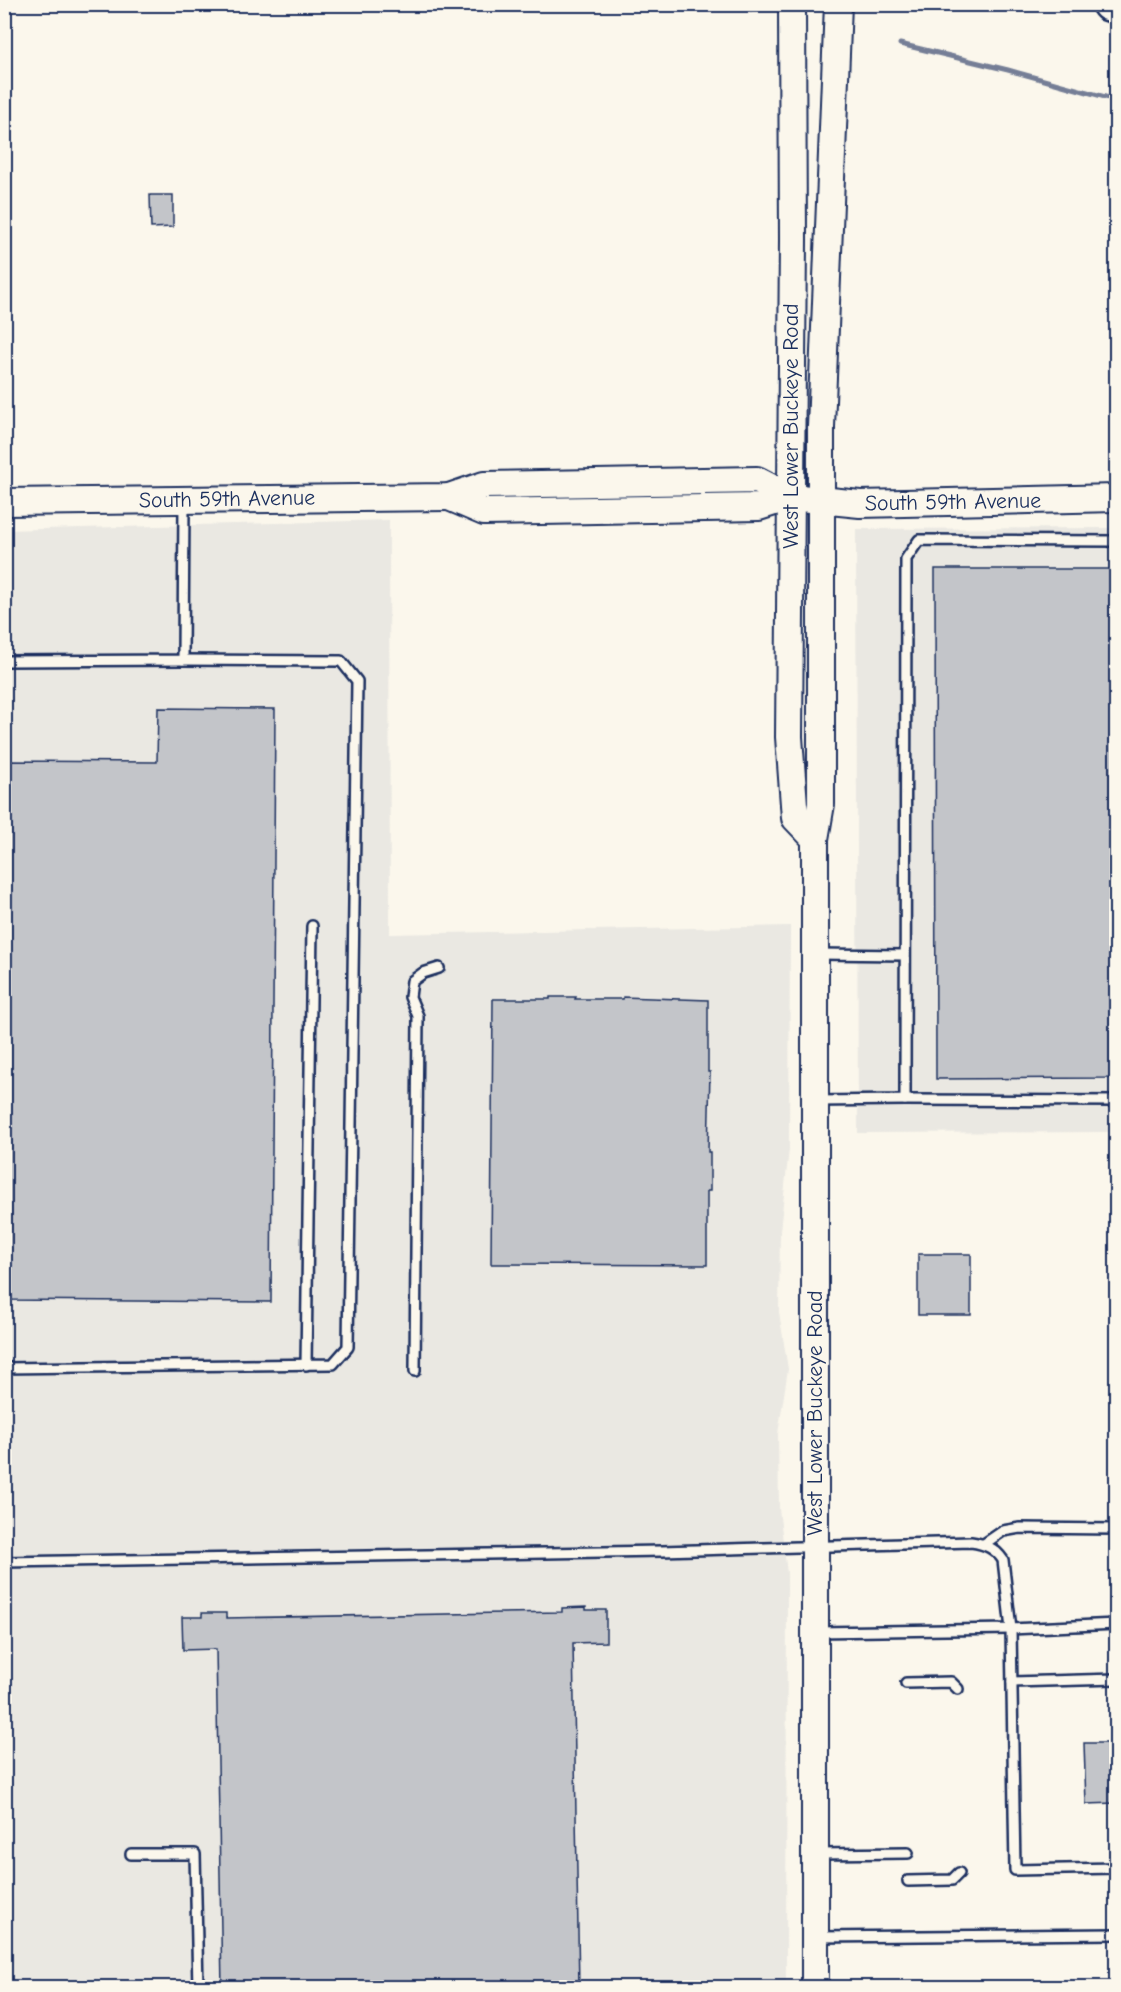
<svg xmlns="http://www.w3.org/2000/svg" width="1121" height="1992" viewBox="0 0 1121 1992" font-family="'Comic Neue',sans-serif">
  <rect width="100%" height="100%" fill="#fbf7ec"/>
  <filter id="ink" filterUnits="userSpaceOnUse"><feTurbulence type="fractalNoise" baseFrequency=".0167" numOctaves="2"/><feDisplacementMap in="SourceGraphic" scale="12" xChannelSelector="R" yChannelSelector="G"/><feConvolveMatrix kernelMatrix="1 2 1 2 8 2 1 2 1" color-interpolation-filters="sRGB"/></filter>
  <g filter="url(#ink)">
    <g fill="#eae8e2">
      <polygon points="389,520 390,934 790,926 789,1149 780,1231 779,1312 788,1369 778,1434 779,1509 787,1573 786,1987 5,1987 4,530"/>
      <polygon points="1116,528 1116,1132 858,1133 856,529"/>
    </g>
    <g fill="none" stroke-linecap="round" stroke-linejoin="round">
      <g stroke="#747e96" stroke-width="5">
        <polyline points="737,4 751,9"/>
        <polyline points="900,44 1008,70 1116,100"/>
      </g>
    </g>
    <g fill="#c3c5c9" stroke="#1b2f5e" stroke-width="1.5">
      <polygon points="150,195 173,195 173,227 151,228"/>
      <polygon points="935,569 1116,569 1116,1078 936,1079"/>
      <polygon points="158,708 275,709 271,1302 4,1300 4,761 157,762"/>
      <polygon points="550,997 576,997 575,999 623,999 623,997 708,1000 708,1072 710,1072 708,1152 710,1152 710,1191 707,1191 707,1265 491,1264 493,999 550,999"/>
      <rect x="918" y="1254" width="53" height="61"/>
      <polygon points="586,1607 586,1610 606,1610 606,1642 573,1643 579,1988 222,1988 216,1649 183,1650 182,1617 202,1617 202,1613 226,1613 226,1618 562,1612 562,1608"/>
      <polygon points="1084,1743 1116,1743 1116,1803 1086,1804"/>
    </g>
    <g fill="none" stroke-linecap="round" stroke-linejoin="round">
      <g stroke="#1b2f5e" stroke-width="14">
        <g id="service">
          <polyline points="4,661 183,660 184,501"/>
          <polyline points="817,954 905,955"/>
          <polyline points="905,1100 1116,1101"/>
          <polyline points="816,1101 905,1100 906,559 919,540 1116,541"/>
          <polyline points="306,1365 312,926"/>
          <polyline points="4,1368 333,1364 348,1347 357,681 341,661 183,660"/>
          <polyline points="415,1371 418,1016 410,997 412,981 423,973 439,968"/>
          <polyline points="984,1544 1003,1531 1020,1528 1116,1529"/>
          <path d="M4 1562 662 1551 971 1542C985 1544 995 1548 1003 1560L1011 1629 1015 1870 1116 1868"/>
          <polyline points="818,1632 1011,1629 1116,1624"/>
          <polyline points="1012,1682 1116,1679"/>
          <polyline points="906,1683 951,1682 958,1689"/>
          <polyline points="131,1854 195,1854 198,1988"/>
          <polyline points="818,1854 908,1853"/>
          <polyline points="908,1881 952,1880 959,1873"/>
          <polyline points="818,1937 1116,1934"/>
        </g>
      </g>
      <g stroke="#1b2f5e" stroke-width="30">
        <g id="secondary">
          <polyline points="792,4 793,240 789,737 795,818 815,839"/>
          <polyline points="449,497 484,512 759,507 790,497 860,504 1116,498"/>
          <polyline points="4,502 449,497 484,485 757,480 790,497"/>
          <polyline points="815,1988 815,839 821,804 821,427 838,4"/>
        </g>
      </g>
      <g stroke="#1b2f5e" stroke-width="38">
        <polyline id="motorway" points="1109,4 1116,6"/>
      </g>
      <use href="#service" stroke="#fbf7ec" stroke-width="9"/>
      <use href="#secondary" stroke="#fbf7ec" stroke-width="26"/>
      <use href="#motorway" stroke="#fbf7ec" stroke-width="33"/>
    </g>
  </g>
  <g text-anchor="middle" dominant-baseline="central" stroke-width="4.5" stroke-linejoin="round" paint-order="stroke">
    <g font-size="22" fill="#1b2f5e" stroke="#fbf7ec">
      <text transform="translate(791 426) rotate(-90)">West Lower Buckeye Road</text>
      <text transform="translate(227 499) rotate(-1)">South 59th Avenue</text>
      <text transform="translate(953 502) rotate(-1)">South 59th Avenue</text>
      <text transform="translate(815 1413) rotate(-90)">West Lower Buckeye Road</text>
    </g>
  </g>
  <rect width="1121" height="1992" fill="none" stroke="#fbf7ec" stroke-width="24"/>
  <rect x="12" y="12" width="1097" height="1968" fill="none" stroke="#1b2f5e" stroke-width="2" filter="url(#ink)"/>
</svg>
